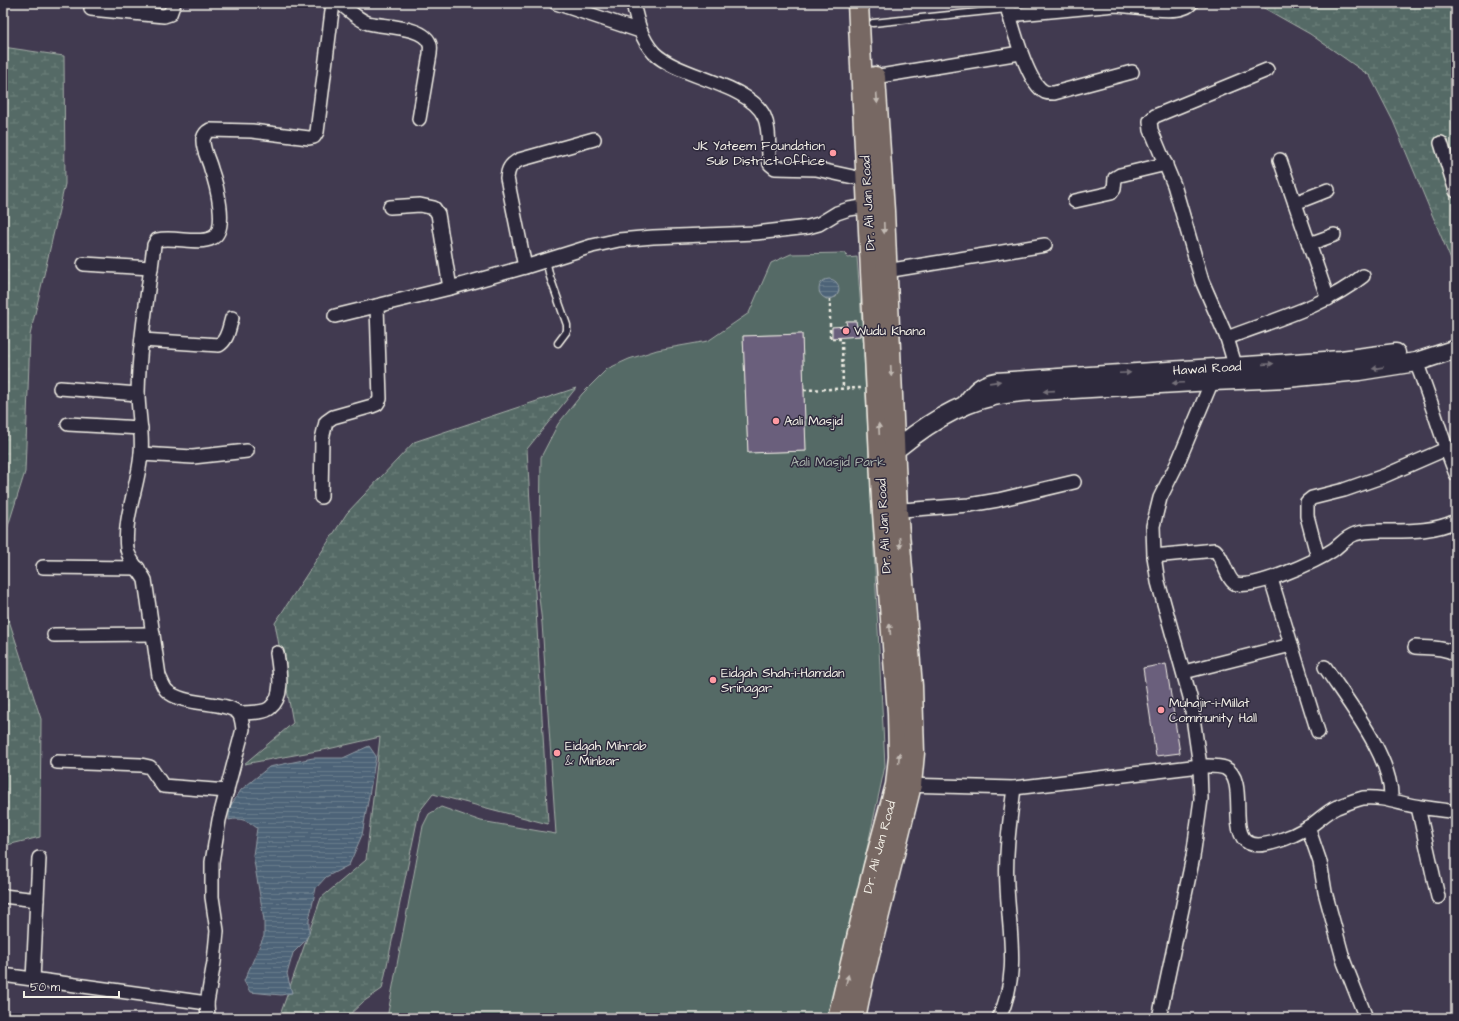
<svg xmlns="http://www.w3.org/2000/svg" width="1459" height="1021" viewBox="0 0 1459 1021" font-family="'Architects Daughter',sans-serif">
  <defs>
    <pattern id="wetland-marsh" width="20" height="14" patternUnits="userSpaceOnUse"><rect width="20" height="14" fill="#556b66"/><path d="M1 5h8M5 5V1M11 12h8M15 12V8" fill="none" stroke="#6e817c"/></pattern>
    <pattern id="water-rules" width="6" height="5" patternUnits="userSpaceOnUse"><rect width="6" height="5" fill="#4d6478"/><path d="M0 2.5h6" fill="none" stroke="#677b8b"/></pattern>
  </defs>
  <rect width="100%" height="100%" fill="#413a50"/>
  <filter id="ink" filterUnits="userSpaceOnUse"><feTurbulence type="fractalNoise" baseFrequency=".025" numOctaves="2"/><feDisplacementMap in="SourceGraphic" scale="8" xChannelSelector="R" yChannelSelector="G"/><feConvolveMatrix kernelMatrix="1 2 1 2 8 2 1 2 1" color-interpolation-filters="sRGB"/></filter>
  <g filter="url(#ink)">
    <path fill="#556b66" stroke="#a4aea7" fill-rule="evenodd" d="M846 253 847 258 857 257 863 336 885 766 830 1018H387L423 826 429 814 441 807 481 821 556 834 542 623 538 589 541 565 540 540 541 457 558 424 582 394 607 369 629 359 657 350 708 341 749 313 771 263 791 254ZM827 279 839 291 836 297 826 299 819 292ZM846 321H856L857 327H860V336L832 338V327L847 326ZM802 334 806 451 748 453 743 336Z"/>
    <g fill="url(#wetland-marsh)" stroke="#a4aea7">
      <polygon points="1255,3 1456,3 1456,272 1393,121 1370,76 1310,34"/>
      <polygon points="3,47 64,56 65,184 30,335 25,472 3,542"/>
      <polygon points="576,388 527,449 548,824 433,794 419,812 382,989 363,1002 346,1018 279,1018 321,898 366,860 380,737 328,749 244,764 293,723 275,623 347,513 414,442"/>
      <polygon points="3,602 41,719 40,837 3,846"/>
    </g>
    <g fill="url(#water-rules)" stroke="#909ca5">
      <circle cx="829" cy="289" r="10"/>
      <path d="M369 746 376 756 362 835 349 865 326 877 316 888 309 920V934L304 942 293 953 287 974 292 993 281 995 250 992 244 981 264 936V920L253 855 257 828C248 821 241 817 229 820V808L241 790 269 767 313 758H343Z"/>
    </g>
    <g fill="#6a5e7c" stroke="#f4f1e8">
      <polygon points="846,321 856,321 857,327 860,326 860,336 832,338 832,327 847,326"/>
      <polygon points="802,334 806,451 748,453 743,336"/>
      <polygon points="1166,664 1180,753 1156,756 1143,668"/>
    </g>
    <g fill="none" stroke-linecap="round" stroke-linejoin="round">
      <g stroke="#f4f1e8" stroke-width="9">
        <g id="service">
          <polyline points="873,23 1007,9"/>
          <polyline points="546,260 550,277 567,325 567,331 558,343"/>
        </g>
      </g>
      <g stroke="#f4f1e8" stroke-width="16">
        <g id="minor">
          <path d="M340 3C349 10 357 19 368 23 383 27 426 26 430 45 431 47 430 51 430 54L419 119"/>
          <polyline points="556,3 640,31"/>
          <path d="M633 3C637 21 641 39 654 53 678 77 749 84 764 116 771 131 767 148 770 164L775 168 816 169 867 180"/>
          <path d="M1006 3C1011 21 1027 84 1045 92 1047 93 1051 93 1054 93L1132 72"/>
          <polyline points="91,9 164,16 170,14 174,3"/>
          <path d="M1009 15 1115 5C1131 5 1181 17 1191 3"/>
          <polyline points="868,78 1020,53"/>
          <polyline points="1441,143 1456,191"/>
          <polyline points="1280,160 1328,299"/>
          <polyline points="1075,201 1111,193 1114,189 1115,178 1120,175 1166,164"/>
          <polyline points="1295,203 1328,190"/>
          <polyline points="390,207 420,205 434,208 438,214 450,288"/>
          <polyline points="1309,244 1334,235"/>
          <polyline points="84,264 151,268"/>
          <path d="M525 267 507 178C508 169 510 165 519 160L594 139"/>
          <polyline points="886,271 1045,245"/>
          <polyline points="335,316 450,288 525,267 592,246 619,240 653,237 756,233 808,227 819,224 837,213 849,209 869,206"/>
          <path d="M1227 338C1273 320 1324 307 1363 276"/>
          <path d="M142 340 219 345C228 340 229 327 232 318"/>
          <path d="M1416 362C1431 399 1441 437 1456 474"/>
          <polyline points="1238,375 1227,338 1202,281 1174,185 1151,130 1150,121 1155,116 1267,70"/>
          <polyline points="60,388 138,394"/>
          <polyline points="68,424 141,428"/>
          <polyline points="141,454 193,457 247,451"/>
          <polyline points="321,497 322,439 326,422 333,417 372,406 377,404 380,399 377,306"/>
          <polyline points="889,511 969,505 998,500 1074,482"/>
          <path d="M1154 556 1215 550C1224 558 1227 582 1237 584 1257 588 1315 562 1333 550 1340 545 1346 537 1355 534 1366 530 1378 531 1391 531 1413 531 1435 531 1456 521"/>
          <polyline points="1318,558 1307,516 1307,502 1312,498 1344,490 1384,476 1446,449"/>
          <polyline points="43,567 138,568"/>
          <polyline points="1271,579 1318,732"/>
          <polyline points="54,635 153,634"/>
          <path d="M1415 647C1429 648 1444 647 1456 654"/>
          <path d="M1325 667C1347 701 1393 758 1391 799"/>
          <polyline points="1184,672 1291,645"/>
          <path d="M239 713C248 712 263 714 270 708 285 696 279 669 277 653"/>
          <polyline points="57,762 141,765 150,767 163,786 227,791"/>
          <path d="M904 785 1014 788 1200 766C1208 766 1218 765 1225 768 1249 780 1227 832 1249 843 1263 850 1295 835 1307 828 1317 822 1326 812 1337 807 1345 804 1355 800 1363 798 1383 796 1400 804 1420 807 1432 809 1444 810 1456 812"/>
          <polyline points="1418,807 1438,897"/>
          <polyline points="1308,827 1320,862 1325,892 1344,962 1366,1018"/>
          <polyline points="3,896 37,900"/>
          <polyline points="3,975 207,1003"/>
          <polyline points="33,979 39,858"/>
          <path d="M208 1018 207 1003 214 962 217 931 212 897V862L219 820 243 729C242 724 242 718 239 714 229 700 182 707 166 690 163 686 161 680 159 676L145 580C139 569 129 561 127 549 123 517 139 485 141 453 143 433 138 413 138 393 139 343 148 294 154 245L157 240C174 236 198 245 212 238 229 231 216 183 211 169 209 160 202 149 203 139 204 135 206 132 210 130L252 131 309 138 314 137 317 132 333 3"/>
          <path d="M999 1018C1020 973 1009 933 1007 886 1005 853 1010 820 1014 788"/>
          <polyline points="1159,1018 1193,857 1201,799 1200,766 1190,697 1158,582 1154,556 1153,526 1160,498 1178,462 1212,381"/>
        </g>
      </g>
      <g stroke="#f4f1e8" stroke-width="21">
        <g id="secondary">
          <path id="s1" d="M966 404C975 392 980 385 996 382L1341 360 1396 353"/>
          <path d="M885 459C915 432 954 405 994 396 1003 394 1012 393 1021 392L1212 381 1287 378 1359 371 1416 362 1456 349"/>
        </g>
      </g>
      <g stroke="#f4f1e8" stroke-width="23">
        <g id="primary">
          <path id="s2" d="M838 1018 874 866 896 785 899 757 898 713 882 499 858 3"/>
          <polyline points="855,1018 863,979 911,785 914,753 912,686 897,510 884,211 875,77"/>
        </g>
      </g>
      <g stroke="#f4f1e8" stroke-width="2.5" stroke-dasharray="3 3" stroke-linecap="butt">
        <polyline points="830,299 830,339 842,339 843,389"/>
        <polyline points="804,390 861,388"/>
      </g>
      <use href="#service" stroke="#2f2a3d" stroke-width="6"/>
      <use href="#minor" stroke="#2f2a3d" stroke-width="13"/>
      <use href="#secondary" stroke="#2f2a3d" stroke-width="18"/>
      <use href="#primary" stroke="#776864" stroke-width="20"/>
    </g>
    <defs><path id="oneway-solid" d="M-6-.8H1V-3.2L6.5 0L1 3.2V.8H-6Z"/></defs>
    <g fill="#c2bab3">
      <use href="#oneway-solid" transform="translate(877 98) rotate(86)"/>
      <use href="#oneway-solid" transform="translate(884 228) rotate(88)"/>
      <use href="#oneway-solid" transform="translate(891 371) rotate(87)"/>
      <use href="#oneway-solid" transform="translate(879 429) rotate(-93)"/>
      <use href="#oneway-solid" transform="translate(900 543) rotate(85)"/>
      <use href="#oneway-solid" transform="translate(890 629) rotate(-94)"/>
      <use href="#oneway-solid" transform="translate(899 758) rotate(-86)"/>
      <use href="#oneway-solid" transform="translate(847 980) rotate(-76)"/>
    </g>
    <g fill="#747079">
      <use href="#oneway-solid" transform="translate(1268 364) rotate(-4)"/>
      <use href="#oneway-solid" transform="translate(1378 368) rotate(171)"/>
      <use href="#oneway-solid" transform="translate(1125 373) rotate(-3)"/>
      <use href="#oneway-solid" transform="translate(995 382) rotate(-8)"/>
      <use href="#oneway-solid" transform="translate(1178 383) rotate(177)"/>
      <use href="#oneway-solid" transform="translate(1049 391) rotate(176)"/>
    </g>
  </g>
  <g fill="#ff9aa2" stroke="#2f2a3d" stroke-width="1.5">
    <circle cx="833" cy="153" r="4"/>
    <circle cx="846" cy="331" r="4"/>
    <circle cx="776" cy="421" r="4"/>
    <circle cx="713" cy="680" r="4"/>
    <circle cx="1161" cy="710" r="4"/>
    <circle cx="557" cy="753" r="4"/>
  </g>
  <g text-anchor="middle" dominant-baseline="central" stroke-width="3" stroke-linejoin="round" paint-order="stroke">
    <g font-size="13" fill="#f4f1e8" stroke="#2f2a3d" text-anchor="start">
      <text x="825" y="146" text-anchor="end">JK Yateem Foundation<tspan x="825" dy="15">Sub District Office</tspan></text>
      <text x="854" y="331">Wudu Khana</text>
      <text x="784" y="421">Aali Masjid</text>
      <text x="721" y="673">Eidgah Shah-i-Hamdan<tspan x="721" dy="15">Srinagar</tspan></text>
      <text x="1169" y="703">Muhajir-i-Millat<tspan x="1169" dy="15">Community Hall</tspan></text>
      <text x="565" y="746">Eidgah Mihrab<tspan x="565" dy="15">&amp; Minbar</tspan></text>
    </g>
    <g font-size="13" fill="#f4f1e8" stroke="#2f2a3d">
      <text transform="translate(868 203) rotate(-93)">Dr. Ali Jan Road</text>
      <text stroke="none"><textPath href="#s1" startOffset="250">Hawal Road</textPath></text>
      <text transform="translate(884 526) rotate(-93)">Dr. Ali Jan Road</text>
      <text stroke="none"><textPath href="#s2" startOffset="176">Dr. Ali Jan Road</textPath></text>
    </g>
    <g font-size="13" fill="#acb5ae" stroke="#2f2a3d">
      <text x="838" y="462">Aali Masjid Park</text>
    </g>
  </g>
  <rect width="1459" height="1021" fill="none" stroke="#2f2a3d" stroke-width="16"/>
  <rect x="8" y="8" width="1443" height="1005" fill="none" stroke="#f4f1e8" stroke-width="1.5" filter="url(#ink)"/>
  <path d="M24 991v6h95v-6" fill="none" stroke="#f4f1e8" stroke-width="2"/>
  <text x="30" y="991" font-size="12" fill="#f4f1e8" stroke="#2f2a3d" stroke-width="3" paint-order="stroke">50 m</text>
</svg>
